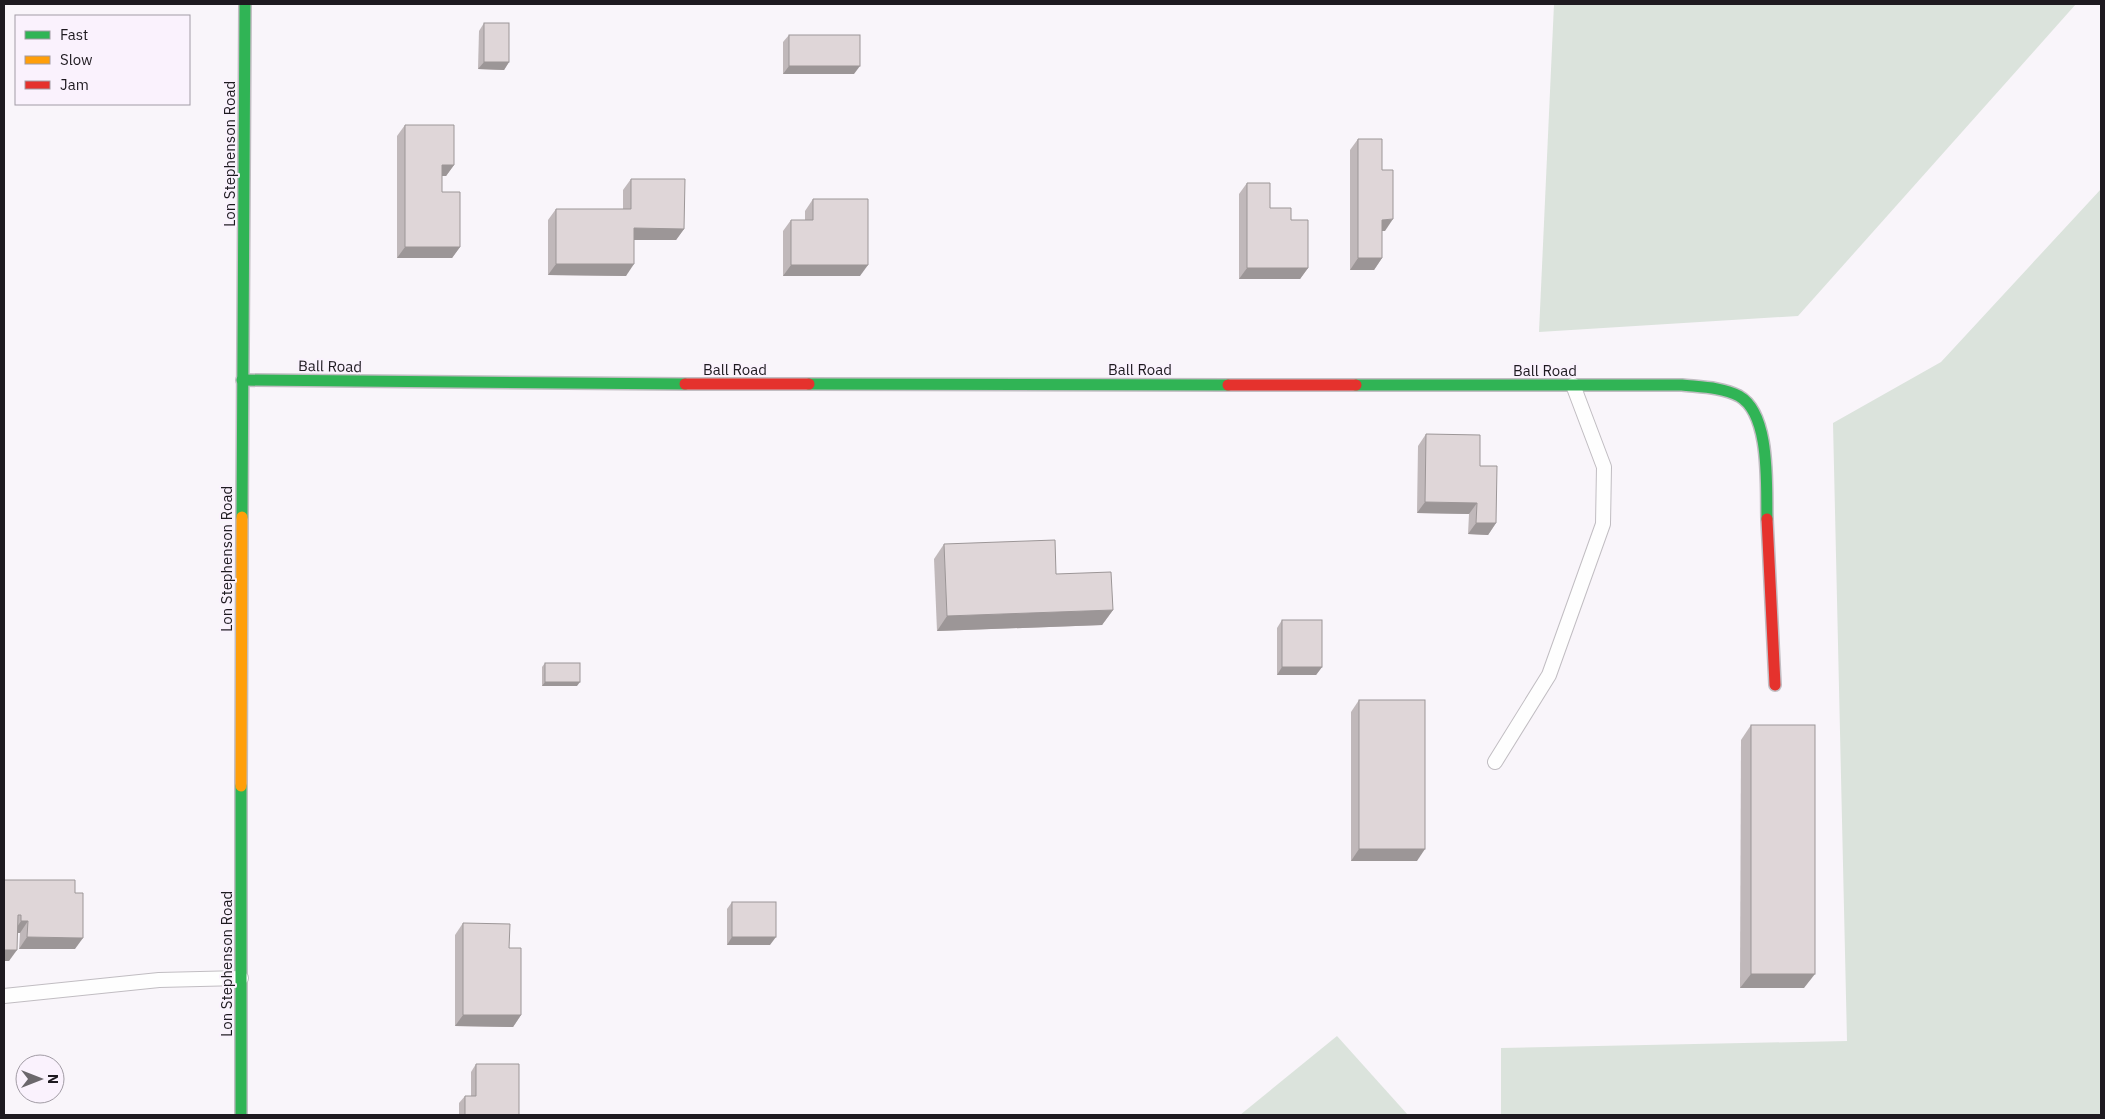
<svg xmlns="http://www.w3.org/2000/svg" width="2105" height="1119" viewBox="0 0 2105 1119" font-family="'IBM Plex Sans',sans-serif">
  <rect width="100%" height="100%" fill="#f9f5fa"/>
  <g fill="#dbe3dc">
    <polygon points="1554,4 2076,4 1798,316 1539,332"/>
    <polygon points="2101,189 2101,1115 1501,1115 1501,1048 1847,1041 1833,423 1941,362"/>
    <polygon points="1337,1036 1408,1115 1240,1115"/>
  </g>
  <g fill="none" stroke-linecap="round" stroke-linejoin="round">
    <g stroke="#c1bdc2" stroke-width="16">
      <g id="lane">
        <polyline points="1495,762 1549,675 1603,524 1604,467 1573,385"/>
        <polyline points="4,996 159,980 241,978"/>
      </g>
    </g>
    <g stroke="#c1bdc2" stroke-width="14">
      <g id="fast">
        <polyline points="242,380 685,384"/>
        <polyline points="809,384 1228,385"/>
        <path d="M1356 385H1682C1700 387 1722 387 1739 396 1771 414 1766 486 1767 519"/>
        <polyline points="242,517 245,4"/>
        <polyline points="241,1115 241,786"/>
      </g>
    </g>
    <g stroke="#c1bdc2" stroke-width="14">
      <polyline id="slow" points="241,786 242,517"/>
    </g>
    <g stroke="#c1bdc2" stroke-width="14">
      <g id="jam">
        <polyline points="685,384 809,384"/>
        <polyline points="1228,385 1356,385"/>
        <polyline points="1767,519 1775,685"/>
      </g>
    </g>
    <use href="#lane" stroke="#fefefe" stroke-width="14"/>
    <use href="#fast" stroke="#30b455" stroke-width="11"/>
    <use href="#slow" stroke="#ff9f0a" stroke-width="11"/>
    <use href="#jam" stroke="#e5322d" stroke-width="11"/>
  </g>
  <g fill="#c0b8ba">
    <polygon points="484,23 509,62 504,70 478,69 479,31"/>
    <polygon points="789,35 854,74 783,74 783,42"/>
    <polygon points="405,125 454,165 446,176 442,176 442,192 460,247 452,258 397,258 397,136"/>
    <polygon points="1358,139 1382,170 1385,231 1382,231 1382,258 1374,270 1350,270 1350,150"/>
    <polygon points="631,179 684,229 676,240 634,240 626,276 548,275 548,220 556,209 623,209 623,190"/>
    <polygon points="1247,183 1270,208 1291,220 1308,268 1300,279 1239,279 1239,194"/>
    <polygon points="813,199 860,276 783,276 783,231 791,220 805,220 805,211"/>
    <polygon points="1426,434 1480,466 1496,523 1488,535 1468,534 1469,514 1417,513 1418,446"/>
    <polygon points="944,544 1056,574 1113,610 1102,625 937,631 934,559"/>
    <polygon points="1282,620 1322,667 1316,675 1277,675 1277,628"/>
    <polygon points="545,663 577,686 542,686 542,667"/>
    <polygon points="1359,700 1417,861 1351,861 1351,712"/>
    <polygon points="1751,725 1804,988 1740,988 1741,740"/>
    <polygon points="4,880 75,949 19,949 20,933 18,933 9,961 4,961"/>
    <polygon points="732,902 770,945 727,945 727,909"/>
    <polygon points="463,923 509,948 521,1015 513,1027 455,1026 455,935"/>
    <polygon points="476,1064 519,1115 459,1115 459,1103 465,1096 471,1096 471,1072"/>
  </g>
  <g fill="#9c9697">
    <polygon points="484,62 509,62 504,70 478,69"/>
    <polygon points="789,66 860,66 854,74 783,74"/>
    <polygon points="442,165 454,165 446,176 434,176"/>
    <polygon points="1393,219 1385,231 1374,231 1382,220"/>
    <polygon points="634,228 684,229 676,240 626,240"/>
    <polygon points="405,247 460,247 452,258 397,258"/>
    <polygon points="1358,258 1382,258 1374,270 1350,270"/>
    <polygon points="556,264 634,264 626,276 548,275"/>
    <polygon points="791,265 868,265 860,276 783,276"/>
    <polygon points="1247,268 1308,268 1300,279 1239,279"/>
    <polygon points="1425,502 1477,503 1469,514 1417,513"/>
    <polygon points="1476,523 1496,523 1488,535 1468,534"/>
    <polygon points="1113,610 1102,625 937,631 947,616"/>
    <polygon points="1282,667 1322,667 1316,675 1277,675"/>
    <polygon points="545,682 580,682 577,686 542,686"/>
    <polygon points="1359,849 1425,849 1417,861 1351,861"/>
    <polygon points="21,921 28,921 20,933 13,933"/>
    <polygon points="27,937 83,938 75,949 19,949"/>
    <polygon points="732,937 776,937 770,945 727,945"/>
    <polygon points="4,950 17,950 9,961 4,961"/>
    <polygon points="1751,974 1815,974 1804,988 1740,988"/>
    <polygon points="463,1015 521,1015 513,1027 455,1026"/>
  </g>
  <g fill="#dfd6d8" stroke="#9c9697">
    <rect x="484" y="23" width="25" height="39"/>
    <rect x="789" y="35" width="71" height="31"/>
    <polygon points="405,125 454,125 454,165 442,165 442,192 460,192 460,247 405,247"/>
    <polygon points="1358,139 1382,139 1382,170 1393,170 1393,219 1382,220 1382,258 1358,258"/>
    <polygon points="631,179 685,179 684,229 634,228 634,264 556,264 556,209 631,209"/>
    <polygon points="1247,183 1270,183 1270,208 1291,208 1291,220 1308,220 1308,268 1247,268"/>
    <polygon points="813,199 868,199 868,265 791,265 791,220 813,220"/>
    <polygon points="1426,434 1480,435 1480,466 1497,466 1496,523 1476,523 1477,503 1425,502"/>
    <polygon points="1055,540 1056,574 1111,572 1113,610 947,616 944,544"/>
    <rect x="1282" y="620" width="40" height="47"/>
    <rect x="545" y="663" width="35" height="19"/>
    <rect x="1359" y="700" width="66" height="149"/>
    <rect x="1751" y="725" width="64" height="249"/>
    <polygon points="4,880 75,880 75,893 83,893 83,938 27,937 28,921 21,921 21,915 18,915 17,950 4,950"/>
    <rect x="732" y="902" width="44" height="35"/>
    <polygon points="463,923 510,924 509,948 521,948 521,1015 463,1015"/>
    <polygon points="476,1064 519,1064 519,1115 465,1115 465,1096 476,1096"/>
  </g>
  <g text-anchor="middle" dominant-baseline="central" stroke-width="4" stroke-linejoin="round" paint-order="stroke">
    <g font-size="15" fill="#1e1a20" stroke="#faf2fd">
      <text transform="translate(229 154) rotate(-90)">Lon Stephenson Road</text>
      <text transform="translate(330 366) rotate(1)">Ball Road</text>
      <text x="735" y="369">Ball Road</text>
      <text x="1140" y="369">Ball Road</text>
      <text x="1545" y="370">Ball Road</text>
      <text transform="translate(226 559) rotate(-90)">Lon Stephenson Road</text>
      <text transform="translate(226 964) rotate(-90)">Lon Stephenson Road</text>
    </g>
  </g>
  <rect width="2105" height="1119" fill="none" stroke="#1e1a20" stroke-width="10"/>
  <rect x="15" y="15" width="175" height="90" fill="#faf2fd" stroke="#a29ca5"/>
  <rect x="25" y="31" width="25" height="8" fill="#30b455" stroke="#a29ca5"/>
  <text x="60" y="40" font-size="15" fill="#1e1a20">Fast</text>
  <rect x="25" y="56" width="25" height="8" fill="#ff9f0a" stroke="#a29ca5"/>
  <text x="60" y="65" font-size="15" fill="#1e1a20">Slow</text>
  <rect x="25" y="81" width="25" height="8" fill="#e5322d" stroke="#a29ca5"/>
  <text x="60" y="90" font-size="15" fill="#1e1a20">Jam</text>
  <g transform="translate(40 1079) rotate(90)"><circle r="24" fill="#faf2fd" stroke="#a29ca5"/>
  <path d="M0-4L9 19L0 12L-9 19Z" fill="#6b676c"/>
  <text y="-8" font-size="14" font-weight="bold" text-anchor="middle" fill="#1e1a20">N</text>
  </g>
</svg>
